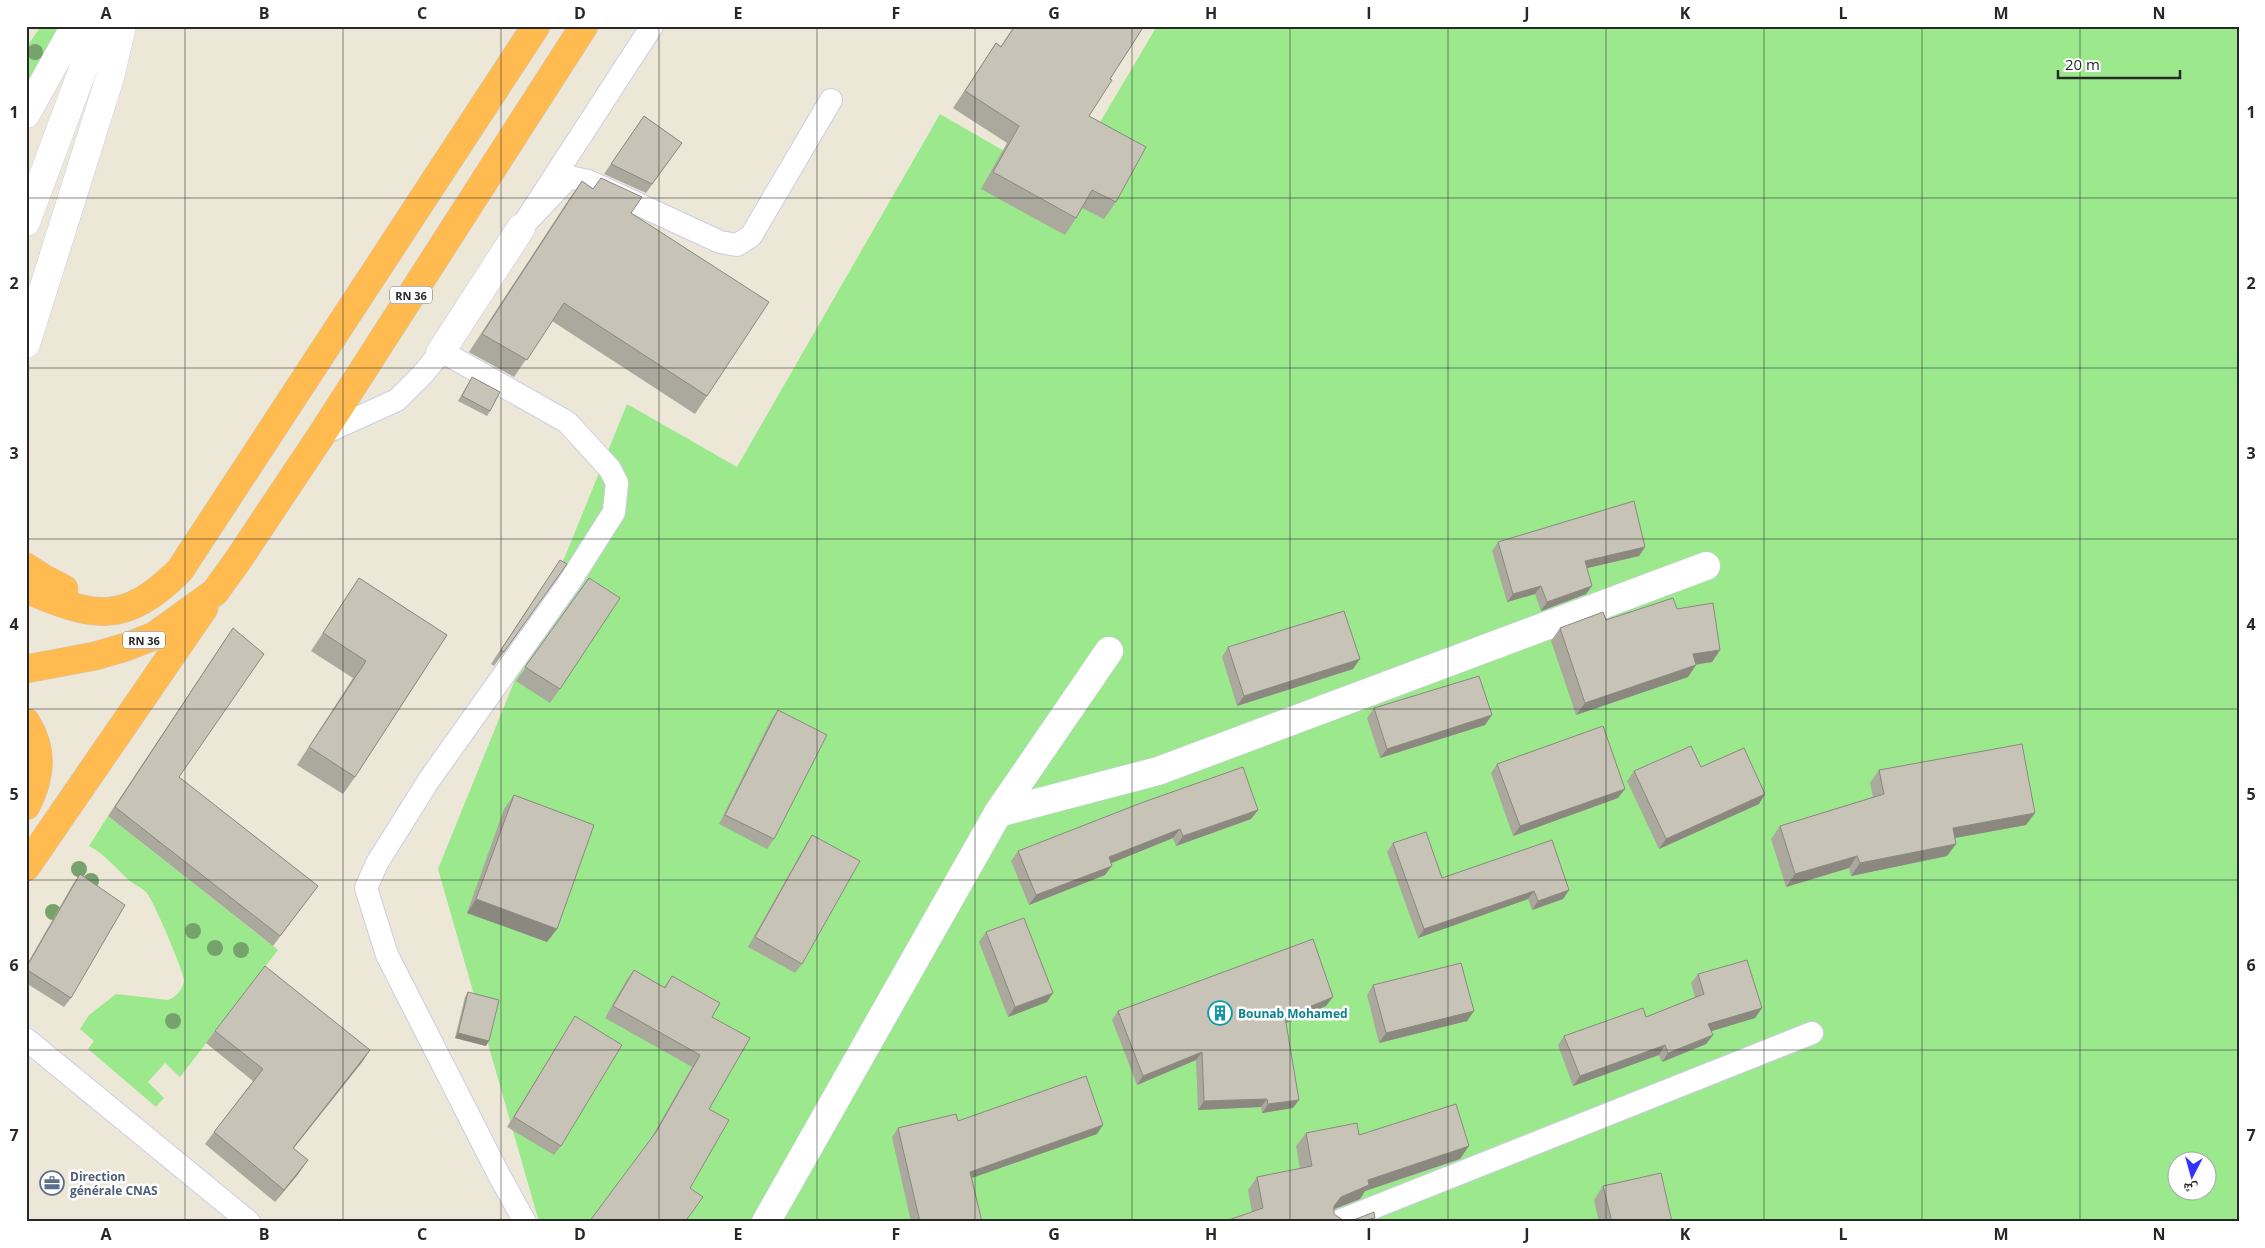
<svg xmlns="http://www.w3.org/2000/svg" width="2265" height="1248" viewBox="0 0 2265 1248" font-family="'Open Sans','Noto Naskh Arabic',sans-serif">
  <rect width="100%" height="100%" fill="#ece7d7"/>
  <g fill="#9ce98d" fill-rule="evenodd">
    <polygon points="41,26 62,26 26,94 26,48"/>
    <path d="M1157 26H2239V1222H539L438 869 627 404 737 467 940 114 1063 185ZM2178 1160H2208V1190H2178Z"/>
    <path d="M108 816 278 950 180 1077 165 1063 148 1082 164 1098 156 1107 88 1049 94 1041 80 1029 89 1015 116 994 168 1000C176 997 183 990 184 980 184 972 153 899 146 892 142 888 135 885 130 881 116 869 106 855 89 846Z"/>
  </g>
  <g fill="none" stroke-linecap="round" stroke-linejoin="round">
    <g stroke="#cdcde3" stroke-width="24">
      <g id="lane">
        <polyline points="652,26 521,228 569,177 588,181 720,242 737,245 751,236 831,100"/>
        <polyline points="322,434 397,400 422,375 440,353 450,356 567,422 610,469 617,483 614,512 569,583 429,780 377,863 366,888 387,955 499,1175 525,1222"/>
        <polyline points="26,1039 249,1222"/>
        <polyline points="1337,1222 1812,1033"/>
      </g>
    </g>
    <g stroke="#cdcde3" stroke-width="29">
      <g id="street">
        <polyline points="440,353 521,228"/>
        <polyline points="998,813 1158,771 1706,566"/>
        <polyline points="766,1222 998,813 1109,651"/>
      </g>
    </g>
    <g stroke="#cdcde3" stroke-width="29">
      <g id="secondary">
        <polyline points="26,114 75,26"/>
        <polyline points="26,222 99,26"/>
        <polyline points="26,344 110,77 122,26"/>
      </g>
    </g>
    <g stroke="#cbcbcb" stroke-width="29">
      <g id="highway">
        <polyline points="26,567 43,578 64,589"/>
        <path d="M26 589C94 618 124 626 180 570L536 26"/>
        <polyline points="26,669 95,656 126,647 154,636 215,592 236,563 322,434 584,26"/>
        <path d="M26 722C44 751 41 777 26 806"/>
        <polyline points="26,867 204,608"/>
      </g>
    </g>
    <use href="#lane" stroke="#fff" stroke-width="22"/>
    <use href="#street" stroke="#fff" stroke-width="28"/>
    <use href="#secondary" stroke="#fff" stroke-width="28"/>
    <use href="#highway" stroke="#ffbb50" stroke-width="28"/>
  </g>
  <g fill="#75a36b">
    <circle cx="35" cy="52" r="8"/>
    <circle cx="79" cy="869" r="8"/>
    <circle cx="91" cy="881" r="8"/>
    <circle cx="53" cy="912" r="8"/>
    <circle cx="193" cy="931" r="8"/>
    <circle cx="215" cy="948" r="8"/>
    <circle cx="241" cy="950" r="8"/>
    <circle cx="173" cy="1021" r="8"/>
  </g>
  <g fill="#aba89d">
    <polygon points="1014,26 1144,26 1110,79 1089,116 1116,202 1104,219 1082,208 1076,218 1065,235 981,189 1007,143 953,108 996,43 1001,46"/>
    <polygon points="644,116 682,143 646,193 604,174"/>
    <polygon points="582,181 631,213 707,396 695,414 552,321 514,377 469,352 569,199"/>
    <polygon points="472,377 490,411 487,416 458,401"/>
    <polygon points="1498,542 1645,547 1639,556 1587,568 1586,594 1541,611 1535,594 1507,602 1492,551"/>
    <polygon points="560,560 567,564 494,666 491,664"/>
    <polygon points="359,578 447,635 355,777 343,794 297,765 353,678 311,651"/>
    <polygon points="589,578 560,689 550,703 516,681"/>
    <polygon points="1606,620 1720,650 1712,662 1696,665 1688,677 1576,715 1551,641 1560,628"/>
    <polygon points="226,638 179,777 318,886 273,946 108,816"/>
    <polygon points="1228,647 1353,669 1237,706 1222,657"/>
    <polygon points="1374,708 1485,725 1380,758 1367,718"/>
    <polygon points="778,710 774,839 767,849 719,824 771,720"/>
    <polygon points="1497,764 1618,798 1513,836 1491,773"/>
    <polygon points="1701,767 1765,794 1759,804 1659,849 1627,781 1634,771"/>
    <polygon points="1879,770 2035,813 2026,825 1955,838 1947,856 1851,876 1849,868 1786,887 1771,839 1780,826 1873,797 1870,783"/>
    <polygon points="514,795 557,929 547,942 467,913 504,809"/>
    <polygon points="1258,810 1251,819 1176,846 1173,838 1111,863 1105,875 1029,905 1011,861 1018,851"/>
    <polygon points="812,835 802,964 795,973 748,947 806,844"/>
    <polygon points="1393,843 1442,878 1569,890 1563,899 1532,910 1528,899 1418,938 1387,852"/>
    <polygon points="80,874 71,998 64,1007 26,983 26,966 73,884"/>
    <polygon points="986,932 1047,1002 1008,1017 979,942"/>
    <polygon points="634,970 664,987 672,976 712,1017 709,1109 690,1188 685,1222 650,1140 692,1067 605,1018 626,981"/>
    <polygon points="1698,974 1762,1008 1755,1018 1711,1031 1713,1035 1706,1044 1662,1062 1659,1055 1573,1086 1558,1045 1564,1036 1646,1017 1695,997 1691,983"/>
    <polygon points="1373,985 1474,1011 1467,1021 1379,1043 1367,995"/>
    <polygon points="468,992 486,1046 455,1038 465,997"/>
    <polygon points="1326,1006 1286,1023 1293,1108 1262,1113 1261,1107 1198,1110 1196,1060 1137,1085 1112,1020 1118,1011"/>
    <polygon points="575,1016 561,1146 554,1155 507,1127 569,1026"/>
    <polygon points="215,1031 370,1050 362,1062 294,1148 299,1173 275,1202 205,1144 214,1132 253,1081 206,1043"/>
    <polygon points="958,1121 1097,1134 972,1178 982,1222 911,1222 892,1137 898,1128"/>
    <polygon points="1306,1133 1359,1135 1460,1159 1365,1191 1360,1199 1334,1209 1334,1214 1344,1221 1223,1222 1252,1212 1248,1190 1257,1177 1300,1169 1296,1146"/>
    <polygon points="1603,1186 1672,1222 1599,1222 1594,1200"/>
  </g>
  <g fill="#8b8880">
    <polygon points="1645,547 1639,556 1579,570 1585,561"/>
    <polygon points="1541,586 1535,594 1507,602 1513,594"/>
    <polygon points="1592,586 1586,594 1541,611 1547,602"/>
    <polygon points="1720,650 1712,662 1684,666 1693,654"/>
    <polygon points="1360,659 1353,669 1237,706 1244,696"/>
    <polygon points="1696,665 1688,677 1576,715 1585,703"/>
    <polygon points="1492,715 1485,725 1380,758 1387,749"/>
    <polygon points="1625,789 1618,798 1513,836 1520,826"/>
    <polygon points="1765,794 1759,804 1659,849 1666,839"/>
    <polygon points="1258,810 1251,819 1176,846 1183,836"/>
    <polygon points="2035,813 2026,825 1944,840 1953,828"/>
    <polygon points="1180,829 1173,838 1102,867 1109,857"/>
    <polygon points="1956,844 1947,856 1851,876 1860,863"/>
    <polygon points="1857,856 1849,868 1786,887 1795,874"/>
    <polygon points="1112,866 1105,875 1029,905 1036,895"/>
    <polygon points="1569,890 1563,899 1532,910 1538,901"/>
    <polygon points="1534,891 1528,899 1418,938 1424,929"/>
    <polygon points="476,899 557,929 547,942 467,913"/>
    <polygon points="1053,993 1047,1002 1008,1017 1015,1007"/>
    <polygon points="1333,997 1326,1006 1279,1026 1285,1017"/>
    <polygon points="1762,1008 1755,1018 1702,1034 1708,1024"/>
    <polygon points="1474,1011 1467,1021 1379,1043 1386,1033"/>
    <polygon points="458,1033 489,1041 486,1046 455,1038"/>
    <polygon points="1713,1035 1706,1044 1662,1062 1668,1053"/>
    <polygon points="1665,1045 1659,1055 1573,1086 1580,1076"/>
    <polygon points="370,1050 362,1062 284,1160 293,1148"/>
    <polygon points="1202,1052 1196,1060 1137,1085 1143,1076"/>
    <polygon points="1267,1099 1261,1107 1198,1110 1204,1101"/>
    <polygon points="1299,1100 1293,1108 1262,1113 1268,1104"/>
    <polygon points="1103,1125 1097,1134 963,1181 970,1172"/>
    <polygon points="1469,1146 1460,1159 1365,1191 1360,1199 1332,1210 1334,1206 1341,1197 1368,1180"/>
    <polygon points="308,1160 299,1173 275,1202 284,1190"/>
    <polygon points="1375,1218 1372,1222 1353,1222"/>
  </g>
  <g fill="#c7c3b7" stroke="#8b8880">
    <polygon points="1015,26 1144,26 1110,79 1112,80 1089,116 1146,147 1116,202 1092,190 1076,218 993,172 1019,126 965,91 996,43 1001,47"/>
    <polygon points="644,116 682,143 652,184 611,164"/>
    <polygon points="601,178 642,197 631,213 769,302 707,396 564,303 527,360 482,334 582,181 593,189"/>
    <polygon points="472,377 500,392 490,411 462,396"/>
    <polygon points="1634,501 1645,547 1585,561 1592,586 1547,602 1541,586 1513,594 1498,542"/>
    <polygon points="560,560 567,564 504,652 501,650"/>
    <polygon points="359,578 447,635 355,777 309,747 366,661 323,633"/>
    <polygon points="589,578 620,598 560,689 525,667"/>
    <polygon points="1673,598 1677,609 1713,603 1720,650 1693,654 1696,665 1585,703 1560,628 1603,612 1606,620"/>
    <polygon points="1344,611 1360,659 1244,696 1228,647"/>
    <polygon points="233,628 264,654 179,777 318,886 280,936 115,807"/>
    <polygon points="1479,676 1492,715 1387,749 1374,708"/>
    <polygon points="778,710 827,735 774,839 725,815"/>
    <polygon points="1603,726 1625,789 1520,826 1497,764"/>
    <polygon points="2022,744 2035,813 1953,828 1956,844 1860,863 1857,856 1795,874 1780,826 1884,794 1879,770"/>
    <polygon points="1691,746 1701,767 1744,748 1765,794 1666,839 1634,771"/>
    <polygon points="1243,767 1258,810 1183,836 1180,829 1109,857 1112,866 1036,895 1018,851 1141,803"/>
    <polygon points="514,795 594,825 557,929 476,899"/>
    <polygon points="1426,832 1442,878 1552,840 1569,890 1538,901 1534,891 1424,929 1393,843"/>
    <polygon points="812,835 860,861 802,964 755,937"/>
    <polygon points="80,874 125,905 71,998 26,969 26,968"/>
    <polygon points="1024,918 1053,993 1015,1007 986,932"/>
    <polygon points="1313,939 1333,997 1285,1017 1299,1100 1268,1104 1267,1099 1204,1101 1202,1052 1143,1076 1118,1011"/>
    <polygon points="1747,960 1762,1008 1708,1024 1713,1035 1668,1053 1665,1045 1580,1076 1564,1036 1643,1008 1646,1017 1704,994 1698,974"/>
    <polygon points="1461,963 1474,1011 1386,1033 1373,985"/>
    <polygon points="265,966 370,1050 293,1148 308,1160 284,1190 214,1132 263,1069 215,1031"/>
    <polygon points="634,970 665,988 672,976 720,1003 712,1017 750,1038 709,1109 729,1120 690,1188 703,1197 685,1222 589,1222 656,1132 700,1055 613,1006"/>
    <polygon points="468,992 499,1000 489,1041 458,1033"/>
    <polygon points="575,1016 622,1045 561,1146 514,1117"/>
    <polygon points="1086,1076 1103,1125 970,1172 982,1222 920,1222 898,1128 956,1114 958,1121"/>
    <polygon points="1456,1104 1469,1146 1368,1180 1369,1185 1341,1197 1334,1206 1334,1214 1344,1221 1351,1221 1374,1212 1375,1218 1353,1222 1223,1222 1263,1208 1257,1177 1312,1166 1306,1133 1357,1123 1359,1135"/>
    <polygon points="1661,1173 1672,1222 1612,1222 1603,1186"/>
  </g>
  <path fill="none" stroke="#282828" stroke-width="1" stroke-opacity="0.55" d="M185 26V1222M343 26V1222M501 26V1222M659 26V1222M817 26V1222M975 26V1222M1132 26V1222M1290 26V1222M1448 26V1222M1606 26V1222M1764 26V1222M1922 26V1222M2080 26V1222M26 198H2239M26 368H2239M26 539H2239M26 709H2239M26 880H2239M26 1050H2239"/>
  <defs>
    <g id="building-ring" transform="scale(1.25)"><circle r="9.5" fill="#fff" stroke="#0f9aa8" stroke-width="1.5"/><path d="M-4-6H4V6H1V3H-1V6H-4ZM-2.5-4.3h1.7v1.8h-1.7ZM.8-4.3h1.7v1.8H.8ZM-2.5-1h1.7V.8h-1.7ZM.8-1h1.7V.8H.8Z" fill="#0f9aa8"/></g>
    <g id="office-ring" transform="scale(1.25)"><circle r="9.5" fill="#fff" stroke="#5c6f8a" stroke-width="1.5"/><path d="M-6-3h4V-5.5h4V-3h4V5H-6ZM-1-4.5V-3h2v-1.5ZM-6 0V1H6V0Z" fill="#5c6f8a"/></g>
  </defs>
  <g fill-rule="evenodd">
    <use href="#building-ring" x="1220" y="1013"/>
    <use href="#office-ring" x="52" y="1183"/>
  </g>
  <g text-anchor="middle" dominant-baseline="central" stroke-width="5" stroke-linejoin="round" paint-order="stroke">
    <g fill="#fff" stroke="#686868" stroke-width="1">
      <rect x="390" y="286.5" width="42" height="17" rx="4"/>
      <rect x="123" y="631.5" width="42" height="17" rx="4"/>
    </g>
    <g font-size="11" font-weight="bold" fill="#282828">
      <text x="411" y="295">RN 36</text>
      <text x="144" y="640">RN 36</text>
    </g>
    <g font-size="12" font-weight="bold" fill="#0d838f" stroke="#fff" text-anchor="start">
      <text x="1238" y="1013">Bounab Mohamed</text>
    </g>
    <g font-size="12" font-weight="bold" fill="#4e5e75" stroke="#fff" text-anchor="start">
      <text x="70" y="1176">Direction<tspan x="70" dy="14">générale CNAS</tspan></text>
    </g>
  </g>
  <rect width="2265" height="1248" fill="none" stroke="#ffffff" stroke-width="55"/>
  <g transform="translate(2192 1176) rotate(186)"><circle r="24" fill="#ffffff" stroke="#a9a9a9"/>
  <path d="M0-4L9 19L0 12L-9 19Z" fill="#3233ff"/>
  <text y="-8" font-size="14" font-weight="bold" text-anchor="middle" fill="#282828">ش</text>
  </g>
  <path d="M2058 70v8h122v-8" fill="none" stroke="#282828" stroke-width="2.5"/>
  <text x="2065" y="70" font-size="15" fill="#282828" stroke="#ffffff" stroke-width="4" paint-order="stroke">20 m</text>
  <rect x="28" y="28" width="2210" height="1192" fill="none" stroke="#282828" stroke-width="2"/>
  <g font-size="16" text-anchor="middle" font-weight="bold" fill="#282828">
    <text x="106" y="19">A</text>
    <text x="264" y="19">B</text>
    <text x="422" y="19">C</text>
    <text x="580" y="19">D</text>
    <text x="738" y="19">E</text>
    <text x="896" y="19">F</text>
    <text x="1054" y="19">G</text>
    <text x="1211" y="19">H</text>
    <text x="1369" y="19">I</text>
    <text x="1527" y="19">J</text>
    <text x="1685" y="19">K</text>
    <text x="1843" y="19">L</text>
    <text x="2001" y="19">M</text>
    <text x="2159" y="19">N</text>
    <text x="14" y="118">1</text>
    <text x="2251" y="118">1</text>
    <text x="14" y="289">2</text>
    <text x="2251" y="289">2</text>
    <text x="14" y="459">3</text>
    <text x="2251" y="459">3</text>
    <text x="14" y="630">4</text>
    <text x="2251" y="630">4</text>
    <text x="14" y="800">5</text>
    <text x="2251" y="800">5</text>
    <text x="14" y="971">6</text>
    <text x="2251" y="971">6</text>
    <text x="14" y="1141">7</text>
    <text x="2251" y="1141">7</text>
    <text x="106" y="1240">A</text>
    <text x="264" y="1240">B</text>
    <text x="422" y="1240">C</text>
    <text x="580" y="1240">D</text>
    <text x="738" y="1240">E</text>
    <text x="896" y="1240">F</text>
    <text x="1054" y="1240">G</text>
    <text x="1211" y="1240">H</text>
    <text x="1369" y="1240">I</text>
    <text x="1527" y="1240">J</text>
    <text x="1685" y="1240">K</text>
    <text x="1843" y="1240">L</text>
    <text x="2001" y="1240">M</text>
    <text x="2159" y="1240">N</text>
  </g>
</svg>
